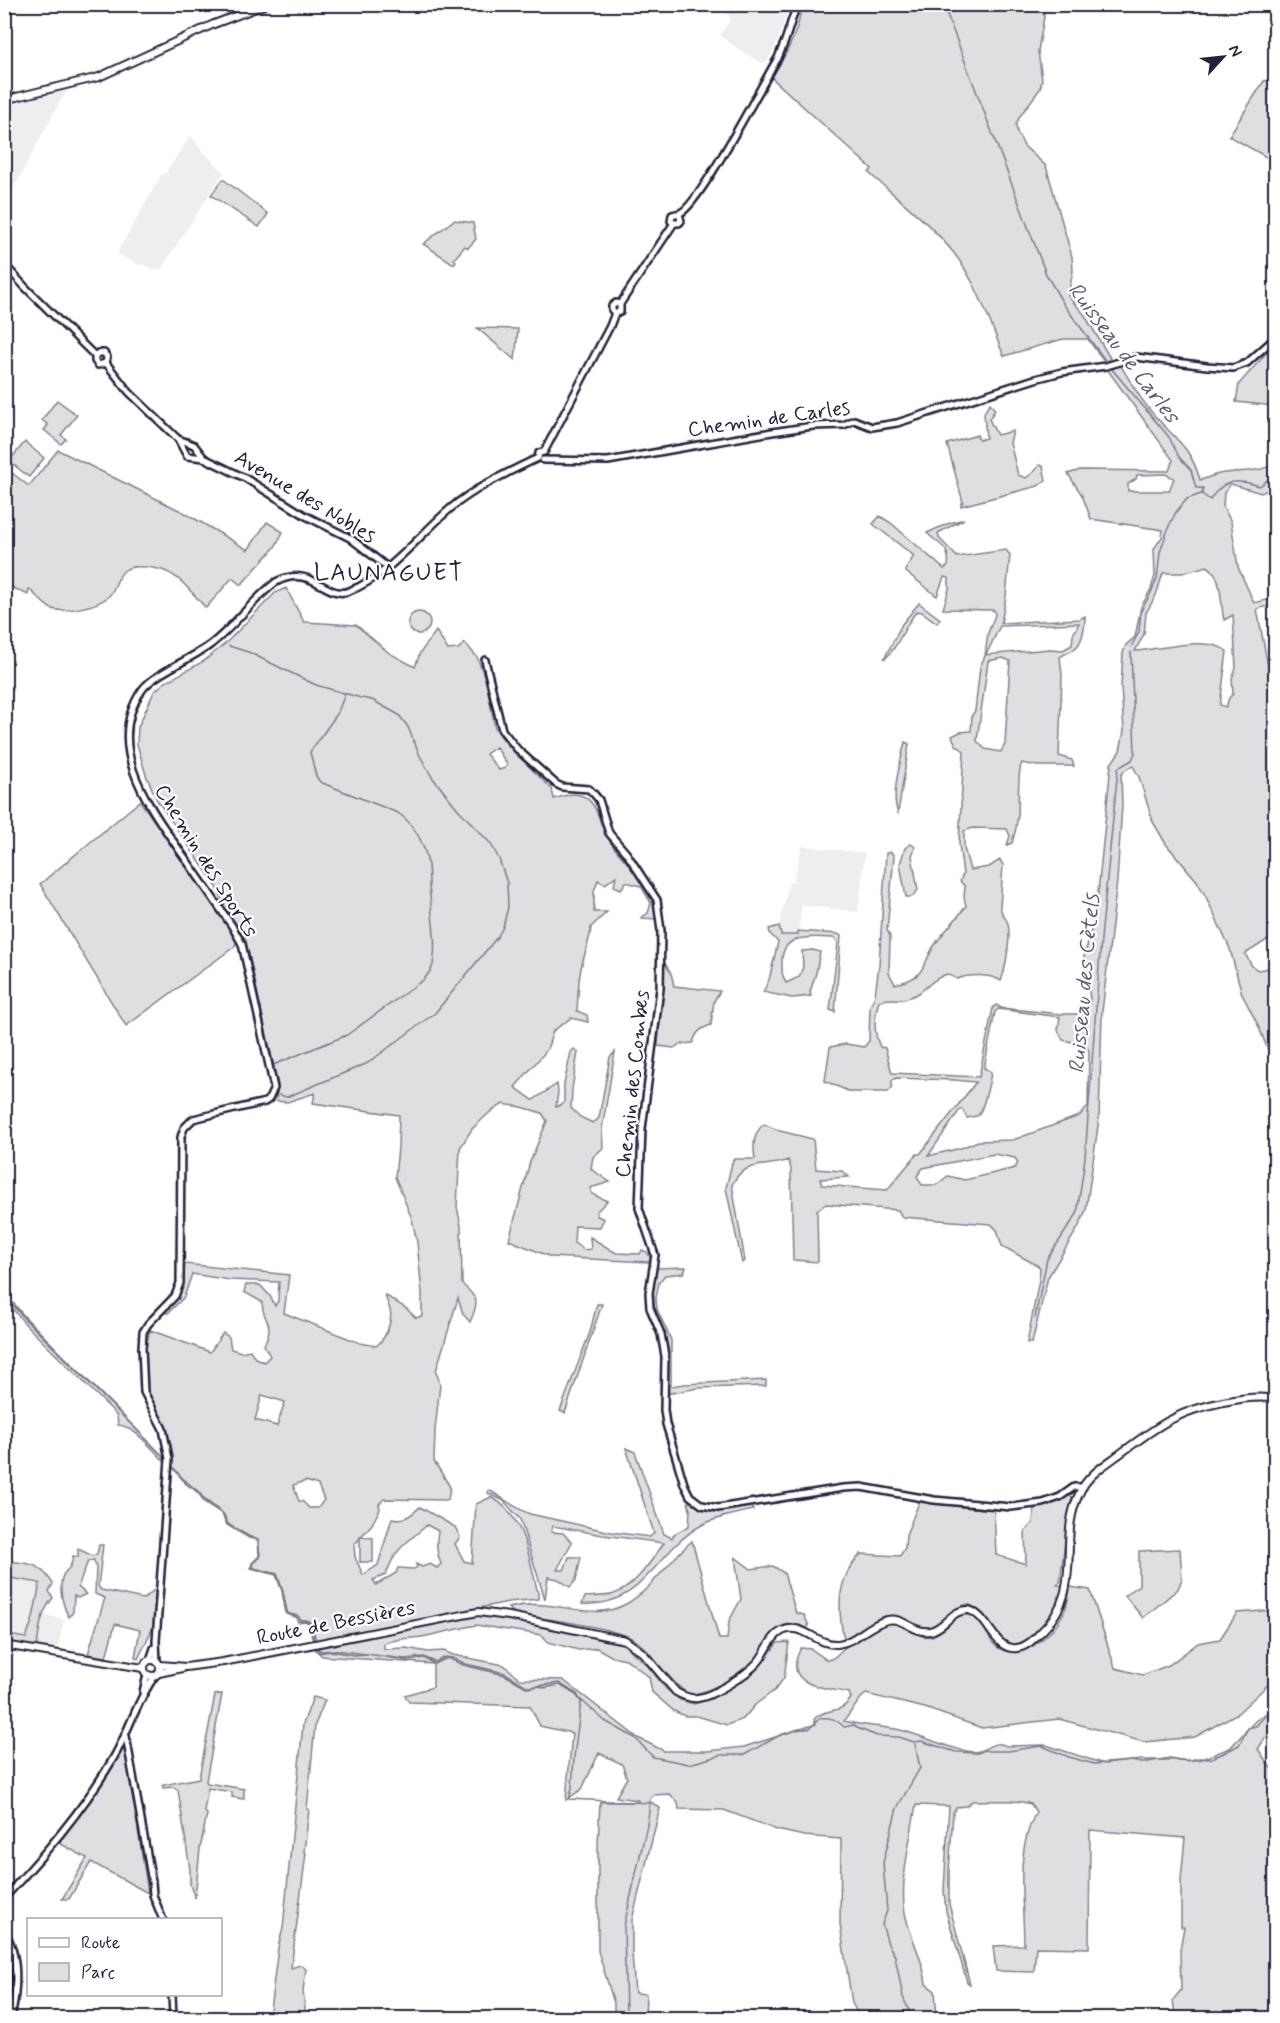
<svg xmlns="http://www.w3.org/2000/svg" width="1280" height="2023" viewBox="0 0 1280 2023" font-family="Mynerve,sans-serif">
  <rect width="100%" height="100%" fill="#fff"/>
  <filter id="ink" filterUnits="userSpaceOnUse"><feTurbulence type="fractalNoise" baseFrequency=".0167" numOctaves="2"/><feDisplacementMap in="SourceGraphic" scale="12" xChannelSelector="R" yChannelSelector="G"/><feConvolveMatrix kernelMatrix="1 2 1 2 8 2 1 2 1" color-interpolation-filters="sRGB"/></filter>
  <g filter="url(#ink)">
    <g fill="#eeeef1">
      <polygon points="719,5 787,5 787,12 776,45 767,61 762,63 749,56 720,36 731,18"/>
      <polygon points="68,90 63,96 5,204 5,102"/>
      <polygon points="191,135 201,150 224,172 161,269 154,270 145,265 136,264 117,253 162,174 164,175"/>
      <polygon points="802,846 865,853 858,912 802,905 798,935 781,935 779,926 789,882 793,882"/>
      <polygon points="5,1577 40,1582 35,1612 64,1620 57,1651 5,1642"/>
    </g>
    <g fill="#dfdfe2" stroke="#80808e" stroke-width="1.5" fill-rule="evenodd">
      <path d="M800 5H1043L1044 17 1038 51 1042 80 1040 89 1020 116 1016 124 1017 132 1024 146 1046 166 1072 257 1073 271 1068 296 1084 314 1110 358 1105 363 1088 339H1063L1004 356C989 321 977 282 953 252 929 222 897 198 869 173L872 169 772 78C783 59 803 26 800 5Z"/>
      <polygon points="1268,80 1275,85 1275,162 1229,136 1264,81"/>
      <polygon points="223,179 268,214 259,227 211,195"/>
      <polygon points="454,220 473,223 476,239 468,248 465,246 454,259 456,261 454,264 423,244"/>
      <polygon points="477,328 518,329 515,360"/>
      <polygon points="1275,343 1275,406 1236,402 1239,384"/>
      <path d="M1121 366C1131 383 1141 401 1155 416 1176 440 1191 447 1200 480 1207 479 1212 475 1219 474 1238 470 1259 474 1275 463V487L1261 493 1231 484 1224 493 1223 506 1231 522 1238 567 1254 603 1275 598V604L1257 609 1275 702V935L1245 954 1252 966 1258 970 1275 967V1068L1258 1025 1242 994 1230 949 1206 897 1197 881 1166 844 1153 822 1139 777 1133 766 1126 769 1121 775 1122 805 1117 881 1102 1012 1099 1119 1086 1210 1078 1228 1048 1277 1032 1343H1027L1039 1280 1040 1267 1002 1246 997 1230 991 1224 902 1217 898 1210 826 1204 817 1210 818 1262 793 1260 791 1169 788 1160C765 1169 744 1159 732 1185L745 1261 742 1263 726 1188 733 1159H755C753 1146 753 1133 764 1124L780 1131 813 1139 816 1169 842 1171 849 1177 820 1179 822 1185 887 1190 917 1154H920L976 1082 954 1080 896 1078 892 1080V1088L888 1092H850L825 1081 830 1047 846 1044 864 1047 869 1041 870 1007 875 995 879 965 886 853 891 852 894 856 887 930 890 936 889 973 895 984C927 978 921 965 936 943 945 930 957 919 966 906L964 897 965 887 960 881 963 874 959 844 964 751 956 745 952 736 960 732 971 731 972 715 975 711 980 667 985 656 988 633 995 615 994 610 943 609 949 589V578L944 577 937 596 906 572 907 567 914 556 873 524 880 516 891 523 944 569 948 566C951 547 939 545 927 533L947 524 964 519 938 533 939 538 957 557 1006 550 1010 555 1006 596 1001 623 1080 619 1085 616C1085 626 1083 643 1074 649 1070 653 1065 653 1060 657L1062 675 1059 756 1072 760 1074 766H1037L1022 763C1017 770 1019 803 1018 815 1017 824 1015 834 1012 843L1007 845 1010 836 1007 829 973 828 964 831V848L970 870 989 867 1000 860 1003 865 1000 907C1001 914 1006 917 1008 924 1011 936 1006 968 1001 981 991 974 969 974 957 979L947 974C929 980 929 988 915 995 899 1003 893 996 879 1001 874 1017 873 1031 880 1047L885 1048 892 1073 979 1077 993 1008 996 1005 1001 1008 1061 1014H1086L1090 999 1084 957 1096 912 1111 764 1120 751 1124 731 1121 687 1123 653 1126 645 1135 637 1141 607 1151 589 1155 576 1154 549 1162 537 1163 530 1091 519 1082 495 1068 474 1080 470 1169 471 1173 460 1107 369ZM1165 474 1174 478 1169 491H1128V484L1136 479 1137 475ZM1207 566C1223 575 1220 603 1224 620L1233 615 1236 668 1232 678 1233 694 1229 698 1226 707 1220 705 1227 651C1206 635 1160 650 1135 651L1144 634 1146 613 1156 595 1163 573H1182ZM1079 623 1073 635 1072 645 1063 650 1050 649 986 655 1000 626ZM1003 658 1010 661 1005 744 1001 752 985 749 977 741 988 661ZM998 1009 1060 1017 1058 1030 1063 1040 1086 1045 1089 1051 1088 1107 1079 1116 1013 1140 978 1141 961 1148 928 1156 959 1111 962 1109 967 1118C967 1118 976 1116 977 1116 983 1112 990 1080 991 1072L984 1068 995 1012ZM994 1154 1015 1158 1018 1163 1015 1168 965 1180 948 1176 936 1185H922L917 1176 923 1168Z"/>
      <polygon points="57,400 77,415 61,435 66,439 61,444 44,430 48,425 42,420"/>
      <polygon points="990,403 995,410 989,419 997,435 1013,431 1010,443 1018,475 1026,478 1035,471 1039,465 1043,466 1046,480 1038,486 961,506 961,503 963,502 947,444 977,435 979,440 986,438 984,413"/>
      <polygon points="25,442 44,458 29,477 9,461"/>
      <path d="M58 450 185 513 248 550 267 522 283 532 275 547 241 585 232 578 206 608C186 587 178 570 147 567 140 567 131 565 125 570 116 576 116 590 108 597 98 606 61 614 50 608 42 603 36 595 29 589L28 595 5 584 4 467 29 486Z"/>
      <path d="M286 588 304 622 356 625 389 653 415 667 420 653 436 631 448 650 458 649 465 643 477 657 486 681 495 728 507 745 552 789 554 799C565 796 575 791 585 797 599 806 599 824 607 837 620 860 644 875 654 900 656 905 656 913 656 919L641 918 648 913 651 903 641 886 626 882 621 889 614 886 616 876 605 884 598 880 594 891V912H607L591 927C590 942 584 954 581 968 578 982 578 996 577 1011L587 1015 588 1022 571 1018 553 1031 547 1050 515 1087 533 1100 557 1084 558 1092 556 1107 564 1103V1084L571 1052 574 1049 578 1052 572 1089 571 1108 580 1117 593 1123 599 1118 610 1057 615 1052 602 1129 603 1148 593 1157 591 1169 610 1182 590 1188 592 1194 607 1201 597 1211V1216L604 1219 600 1227 575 1226 574 1243 584 1250 591 1249 590 1237 616 1253 640 1254 642 1250 647 1252 652 1260 648 1262 551 1257 509 1240 530 1162 547 1121 542 1113 522 1107 503 1104 489 1113 472 1129 460 1148 457 1207 461 1226 462 1284C479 1299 479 1302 470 1322L463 1314 458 1298 436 1371 440 1384 435 1430 434 1461 450 1487 448 1500 384 1499 379 1504 380 1509 372 1524 354 1545 355 1557 363 1575 378 1565 392 1518C405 1521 410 1516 420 1507L455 1527 460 1537 455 1544 464 1561 472 1563 476 1504 491 1497C525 1515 529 1559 538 1593V1599L508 1602 316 1642 313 1628 309 1621 301 1620 298 1616 289 1614 287 1612 283 1592 277 1574 254 1568 253 1564 260 1556 258 1540C250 1537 234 1531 228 1524 225 1520 226 1515 221 1512 203 1498 186 1484 172 1466 176 1442 162 1424 152 1404 142 1384 144 1350 150 1330L210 1352 223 1333 229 1337 231 1349 241 1352 250 1350 255 1358 264 1362 270 1356 264 1345C276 1319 263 1325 262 1302L244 1292 246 1285H260L270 1296 275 1306 278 1301 279 1282 230 1280 192 1274 184 1297 168 1313H163C179 1298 183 1284 185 1264L289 1275 284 1313 360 1343 376 1346C385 1340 393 1321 390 1310 389 1305 386 1300 385 1295L407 1309 416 1318 422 1316V1293L417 1242 412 1219 395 1177 398 1148 399 1115 313 1103 315 1093 287 1102 276 1101 278 1085 245 937 225 907 217 887 157 800 146 775 137 744 138 727 154 692 164 683 204 661 226 643 275 593ZM496 747 507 764 505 768 499 770 486 754ZM262 1395 285 1402 277 1426 255 1420ZM306 1481 318 1485 324 1500 318 1508H309L302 1501H299L293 1485ZM427 1525 438 1531C436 1544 436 1552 441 1564L437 1568 430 1564 422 1567 416 1564 417 1567 414 1569 398 1568 396 1573 376 1585 373 1580 386 1575C395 1547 407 1543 427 1525Z"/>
      <path d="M919 603 940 619 937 623 922 612 917 611C905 624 897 650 884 659L902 624Z"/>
      <circle cx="419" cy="623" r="11"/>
      <path d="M905 742 909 744 898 813C890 795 901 761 905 742Z"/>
      <polygon points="140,801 233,933 237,942 234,947 126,1026 40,884"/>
      <polygon points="911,844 915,847 912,856 918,890 912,897 906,897 900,864 905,848"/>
      <path d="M779 926 781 935H798V931L838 934 841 936 835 1012 830 1010 837 952 838 943 835 938C815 937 783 932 782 960 782 969 781 975 786 983L799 977 803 967 802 951 813 950 820 952 816 973 810 992 811 996 792 998 763 992 769 980 778 942 770 934 769 929Z"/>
      <path d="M664 962 671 973 674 986 720 991 714 1001 711 1025C700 1029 696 1032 693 1043L680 1044 674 1048 658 1046Z"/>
      <polygon points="686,1267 684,1273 665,1275 659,1282 656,1298 657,1309 671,1340 671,1386 684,1384 766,1380 766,1386 698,1388 666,1394 668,1360 666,1343 655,1311 652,1295 657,1268"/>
      <path d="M4 1295 23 1317 165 1458 164 1461C153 1450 133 1425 118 1425L117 1416 111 1409 27 1326 5 1300Z"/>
      <polygon points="597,1304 602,1304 565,1413 560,1411 590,1332"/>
      <path d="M626 1448 635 1452 664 1534 672 1538 674 1534 689 1526 690 1509 688 1502 692 1501C710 1515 729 1511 751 1506L753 1510C736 1514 716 1517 700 1526 654 1553 643 1608 582 1604L585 1597C594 1596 605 1597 614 1594 636 1586 651 1561 664 1543L603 1535 553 1526 551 1532 563 1533 572 1542 557 1570H564L569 1557H581L576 1580 570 1587 558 1579 548 1577 545 1599 520 1519 504 1501 488 1493 489 1490C503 1498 515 1508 530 1514L611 1532 650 1537 654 1533Z"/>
      <path d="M1069 1496 1073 1497 1068 1517 1060 1582 1057 1585 1063 1586C1060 1595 1057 1605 1052 1613 1046 1623 1021 1651 1008 1643 990 1631 993 1615 968 1604 949 1607 942 1627 929 1628 920 1629 911 1623 903 1619 883 1611 861 1630 844 1639 837 1608 837 1578 861 1554L900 1556 905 1548 906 1535 920 1500 956 1506 994 1510 996 1555 1026 1564 1025 1531 1033 1523 1034 1508Z"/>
      <polygon points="360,1537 373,1538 373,1562 360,1562"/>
      <path d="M692 1541 719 1639H727L729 1621 741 1599 735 1557 751 1569 773 1566 784 1573 796 1613 804 1615 809 1626 806 1628C775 1613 770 1643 754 1661 741 1675 706 1695 688 1694 668 1680 657 1659 639 1643 620 1627 544 1619 516 1614L508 1608C520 1605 532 1604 544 1605 572 1607 600 1619 626 1604 653 1589 669 1560 692 1541Z"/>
      <path d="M99 1545H103L98 1586 101 1590 143 1599 153 1591H157L154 1625 138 1659 135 1657 140 1630 115 1624 106 1657 88 1654 105 1598 95 1594 96 1567 94 1560 88 1561 78 1587 86 1594 78 1598 74 1596 73 1612 69 1617C63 1607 59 1590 62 1578 65 1568 71 1572 73 1556L78 1557V1549L93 1556 97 1554Z"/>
      <polygon points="1180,1549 1182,1579 1178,1589 1143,1618 1125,1596 1139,1585 1139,1551"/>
      <path d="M5 1561C29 1564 39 1561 53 1584L49 1591 53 1598C41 1612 39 1629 37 1647L5 1642 8 1635 26 1638 33 1618 40 1583 5 1577Z"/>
      <path d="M1070 1587 1090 1590 1115 1668 1143 1675 1169 1665 1198 1643 1220 1639 1237 1613 1275 1610V1678L1238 1713 1195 1737 1144 1742 1059 1719 982 1728 925 1708 866 1694 861 1698 844 1721C862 1726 882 1726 900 1730 925 1736 947 1749 972 1752 985 1753 994 1738 1006 1746L1046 1745 1104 1764 1142 1760H1199L1230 1748 1255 1721 1275 1707V1739L1265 1738 1258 1749 1275 1774 1276 2012 1273 2018H1171L1175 2015 1173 2000 1181 1990 1180 1950 1184 1927H1181V1880L1185 1838 1090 1830 1089 1948 1036 1947 1034 1972 996 1971 993 1946 1024 1945C1024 1901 1014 1853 1036 1812L1031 1804C1013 1799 992 1801 972 1801L966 1806 956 1807 953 1813 949 1871V1904L970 1984 967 1982 946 1911 944 1890 949 1806 916 1805C911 1837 898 1887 906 1917 911 1940 924 1960 926 1984L935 1991 937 2018H887L859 2016 852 2003 840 1924 841 1839 804 1836 777 1830 724 1810 679 1809 678 1803 670 1794 653 1795 649 1801 660 1808 632 1920V1953L635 1993 646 1994 645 2018H614V2003L598 1951V1845L600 1802H638V1800L616 1797 627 1778 622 1764 599 1753 582 1789 566 1800 572 1733 540 1726 530 1706 409 1702 405 1695 433 1687V1664L322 1656 314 1648 474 1615H485L623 1644 647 1665 666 1689 680 1700 694 1704 711 1699 751 1675 762 1664 777 1643 789 1642 784 1678 775 1690 756 1704 743 1719 727 1725 697 1716H685L674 1711 652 1692 649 1677 626 1659 611 1656 597 1648 579 1650 548 1642 542 1635 476 1625 422 1637 400 1639 384 1643V1649L406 1648 428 1652 444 1651 453 1655 504 1665 520 1679 563 1680 638 1738 664 1751H708L744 1747 816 1724 814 1719C827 1706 840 1716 851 1698L849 1693C825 1687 780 1687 801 1648L811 1649 827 1660C836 1658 835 1656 841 1651 848 1644 880 1625 889 1623 905 1621 915 1640 932 1636 946 1632 954 1610 971 1616 984 1620 987 1640 997 1647 1022 1663 1052 1635 1063 1614 1068 1605 1069 1597 1070 1587Z"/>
      <polygon points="222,1694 206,1781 207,1783 244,1789 244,1799 232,1797 232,1792 208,1788 204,1811 207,1814 200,1849 195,1898 190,1885 190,1870 178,1790 174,1787 163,1788 163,1785 199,1778 215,1695"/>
      <polygon points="313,1697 325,1700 315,1725 307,1809 309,1810 304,1852 306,1853 291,1968 300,1965 306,1969 303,1991 306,2018 269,2018 278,1948 283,1928 303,1724"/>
      <polygon points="125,1747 148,1893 91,1862 69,1899 62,1899 87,1858 59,1843"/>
      <polygon points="4,1967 11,1974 11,2001 8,2018 5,2018"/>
    </g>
    <g fill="#b4b4bc" stroke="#7a7a88" stroke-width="1.5">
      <polygon points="5,1293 24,1316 165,1458 23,1317"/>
      <polygon points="171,1465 183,1479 199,1492 205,1501 223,1514 228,1524 250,1537 258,1540 260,1556 253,1564 253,1568 277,1574 283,1592 287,1612 289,1614 298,1616 300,1620 306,1620 312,1626 314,1639 320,1651 335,1650 405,1659 424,1657 435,1662 445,1657 453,1658 466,1664 505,1673 528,1687 559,1683 577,1694 582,1703 576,1695 560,1685 544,1688 540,1686 528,1688 505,1675 463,1665 448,1658 434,1664 424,1658 409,1661 368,1654 353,1655 331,1651 319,1653 312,1638 309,1623 305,1621 298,1622 296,1617 286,1614 282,1591 276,1575 251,1568 252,1563 259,1556 258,1540 249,1538 227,1525 222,1514 204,1502 198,1492 186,1484"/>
    </g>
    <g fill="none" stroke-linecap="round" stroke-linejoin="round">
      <g stroke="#7a7a88" stroke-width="1.5">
        <polyline points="943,4 1046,274 1064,305 1108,364"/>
        <path d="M1111 368 1169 437 1179 457 1191 470 1196 488H1203L1202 494 1210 500C1224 478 1237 479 1260 486L1276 473"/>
        <polyline points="229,646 248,652 316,685 361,698 372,700 399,715 408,727 420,756 432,777 458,809 491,844 499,859 507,883 508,907 503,927 498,936 435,1013 368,1063 287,1097 279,1095"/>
        <polyline points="1131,647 1139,632 1141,611 1150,595 1157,579 1160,552 1169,526 1176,512 1187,499 1201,494"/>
        <path d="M273 1065 347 1035 423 980C427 975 431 972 433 965 437 942 432 919 430 896 428 882 430 868 426 855 421 838 413 823 398 813L320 782 316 776 310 752 337 714 345 694"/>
        <polyline points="1035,1318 1047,1259 1077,1214 1085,1158 1101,939 1118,768 1132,760 1135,753 1131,652"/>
        <path d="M581 1700 605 1721 635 1738 653 1757 689 1764 722 1755H744L780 1735 799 1729H809L820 1718C831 1717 836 1719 844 1727L854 1725 857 1728 877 1736 899 1737 914 1742 921 1741 956 1752 978 1753 984 1750 989 1751H1008L1042 1746 1069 1757 1094 1764 1131 1761 1142 1763 1170 1758 1186 1761 1199 1758 1209 1759 1222 1754 1239 1745 1248 1728 1256 1726 1265 1716H1269L1276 1711"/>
        <polyline points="581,1702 574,1757 572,1788 569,1799 650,1803 647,1825 624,1926 626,2018"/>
        <polyline points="912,2018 903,1997 895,1956 888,1944 882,1924 887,1911 883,1863 897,1808 920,1768 915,1744"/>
      </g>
      <g stroke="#22223b" stroke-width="10">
        <g id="tertiary">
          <polyline points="674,223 679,223 681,221 679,214"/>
          <polyline points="4,264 25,287 95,356"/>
          <path d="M615 313 620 312V304L674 223 671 221 672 215C675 214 678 214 680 213 699 206 763 82 778 58L785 41 797 4"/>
          <polyline points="95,356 98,353 104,353 107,357 106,363"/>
          <polyline points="95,356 95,361 98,365 106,363"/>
          <polyline points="106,363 129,392 178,439 187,456 204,458 245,478 306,516 350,538 387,567"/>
          <polyline points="178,439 194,445 204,458"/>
          <polyline points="543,460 608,461 772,432 813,426 844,425 854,420 872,427 897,423 1035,379 1062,372 1106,366 1136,357 1207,366 1233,368 1247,363 1276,337"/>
          <polyline points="485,660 502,730 518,750 556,784 562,787 589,789 594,794 599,800 609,833 627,854 657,900 661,931 660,989 642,1129 639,1208 655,1255 649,1293 650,1308 661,1334 665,1356 664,1410 666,1424 684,1484 690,1496 702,1505 718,1508 843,1488 861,1487 934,1500 1011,1507 1043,1503 1060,1497 1074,1487 1083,1487"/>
          <polyline points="150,1660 154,1648"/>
          <path d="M157 1662 156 1641 169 1459 163 1429 144 1392 142 1348 143 1332 148 1324 175 1296 180 1283 181 1137 184 1128 193 1119 265 1102 269 1099 274 1088 242 944 232 926C215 901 198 876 180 851 148 805 104 746 142 690 153 674 193 658 210 645 234 627 251 601 276 582 312 563 326 600 349 591 388 577 420 534 451 508 476 487 509 472 538 458L539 453 544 452 610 326 615 313 612 310V306L616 303 620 304"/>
          <polyline points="143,1692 147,1675"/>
          <polyline points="126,1736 152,1882 153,1895 163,1920"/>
          <path d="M4 1898C44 1855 84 1809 114 1757 129 1731 137 1700 155 1676"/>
          <path d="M4 1931C20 1954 17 1992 11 2018"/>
          <polyline points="172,1994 173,2018"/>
        </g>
      </g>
      <g stroke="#22223b" stroke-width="10">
        <g id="secondary">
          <polyline points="4,100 99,77 214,24 267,4"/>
          <polyline points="4,1645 143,1668"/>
          <circle cx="152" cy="1668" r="8"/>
          <path d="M160 1665 186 1667 223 1662 478 1612 509 1616 625 1640 643 1653 676 1692C683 1696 690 1699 698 1698 713 1696 746 1675 757 1663 766 1654 769 1638 782 1631 802 1621 817 1646 838 1644 856 1642 869 1624 887 1620 903 1616 914 1634 930 1631 946 1628 951 1609 969 1610 989 1616 994 1651 1017 1648 1026 1647 1033 1640 1039 1634 1087 1590 1056 1542 1079 1494 1087 1475 1105 1465 1121 1453 1138 1441 1155 1427 1174 1418 1197 1406 1251 1393 1276 1399"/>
          <polyline points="159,1673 182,1668"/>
        </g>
      </g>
      <use href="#tertiary" stroke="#fff" stroke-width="5"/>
      <use href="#secondary" stroke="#fff" stroke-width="6"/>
    </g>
  </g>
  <g text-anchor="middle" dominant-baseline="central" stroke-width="4.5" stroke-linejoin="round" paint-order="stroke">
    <g font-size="21" fill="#22223b" stroke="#fff">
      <text transform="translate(769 419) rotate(-8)">Chemin de Carles</text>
      <text transform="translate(305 497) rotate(31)">Avenue des Nobles</text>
      <text transform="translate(206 861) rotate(58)">Chemin des Sports</text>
      <text transform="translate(633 1084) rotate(-84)">Chemin des Combes</text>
      <text transform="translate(336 1623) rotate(-11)">Route de Bessières</text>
    </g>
    <g font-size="22" font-style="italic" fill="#5c5c6f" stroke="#fff">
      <text transform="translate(1123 353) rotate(53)">Ruisseau de Carles</text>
      <text transform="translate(1085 984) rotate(-85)">Ruisseau des Cètels</text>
    </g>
    <g font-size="24" letter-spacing="1.5" fill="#22223b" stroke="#fff">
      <text x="389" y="573">LAUNAGUET</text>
    </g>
  </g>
  <rect width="1280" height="2023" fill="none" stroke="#fff" stroke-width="24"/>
  <rect x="12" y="12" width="1256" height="1999" fill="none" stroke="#22223b" stroke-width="2" filter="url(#ink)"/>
  <rect x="27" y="1918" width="195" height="78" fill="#ffffff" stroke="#a7a7b1" stroke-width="1.5"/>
  <rect x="39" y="1938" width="30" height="9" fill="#ffffff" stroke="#a7a7b1" stroke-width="1.5"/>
  <text x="81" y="1948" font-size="18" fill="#22223b">Route</text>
  <rect x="39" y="1963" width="30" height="18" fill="#dfdfe2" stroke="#a7a7b1" stroke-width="1.5"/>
  <text x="81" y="1978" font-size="18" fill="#22223b">Parc</text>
  <g transform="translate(1223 57) rotate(63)" stroke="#ffffff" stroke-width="4.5" paint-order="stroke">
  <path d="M0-4.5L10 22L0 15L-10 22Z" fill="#22223b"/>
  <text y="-9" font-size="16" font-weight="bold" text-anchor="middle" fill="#22223b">N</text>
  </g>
</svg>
